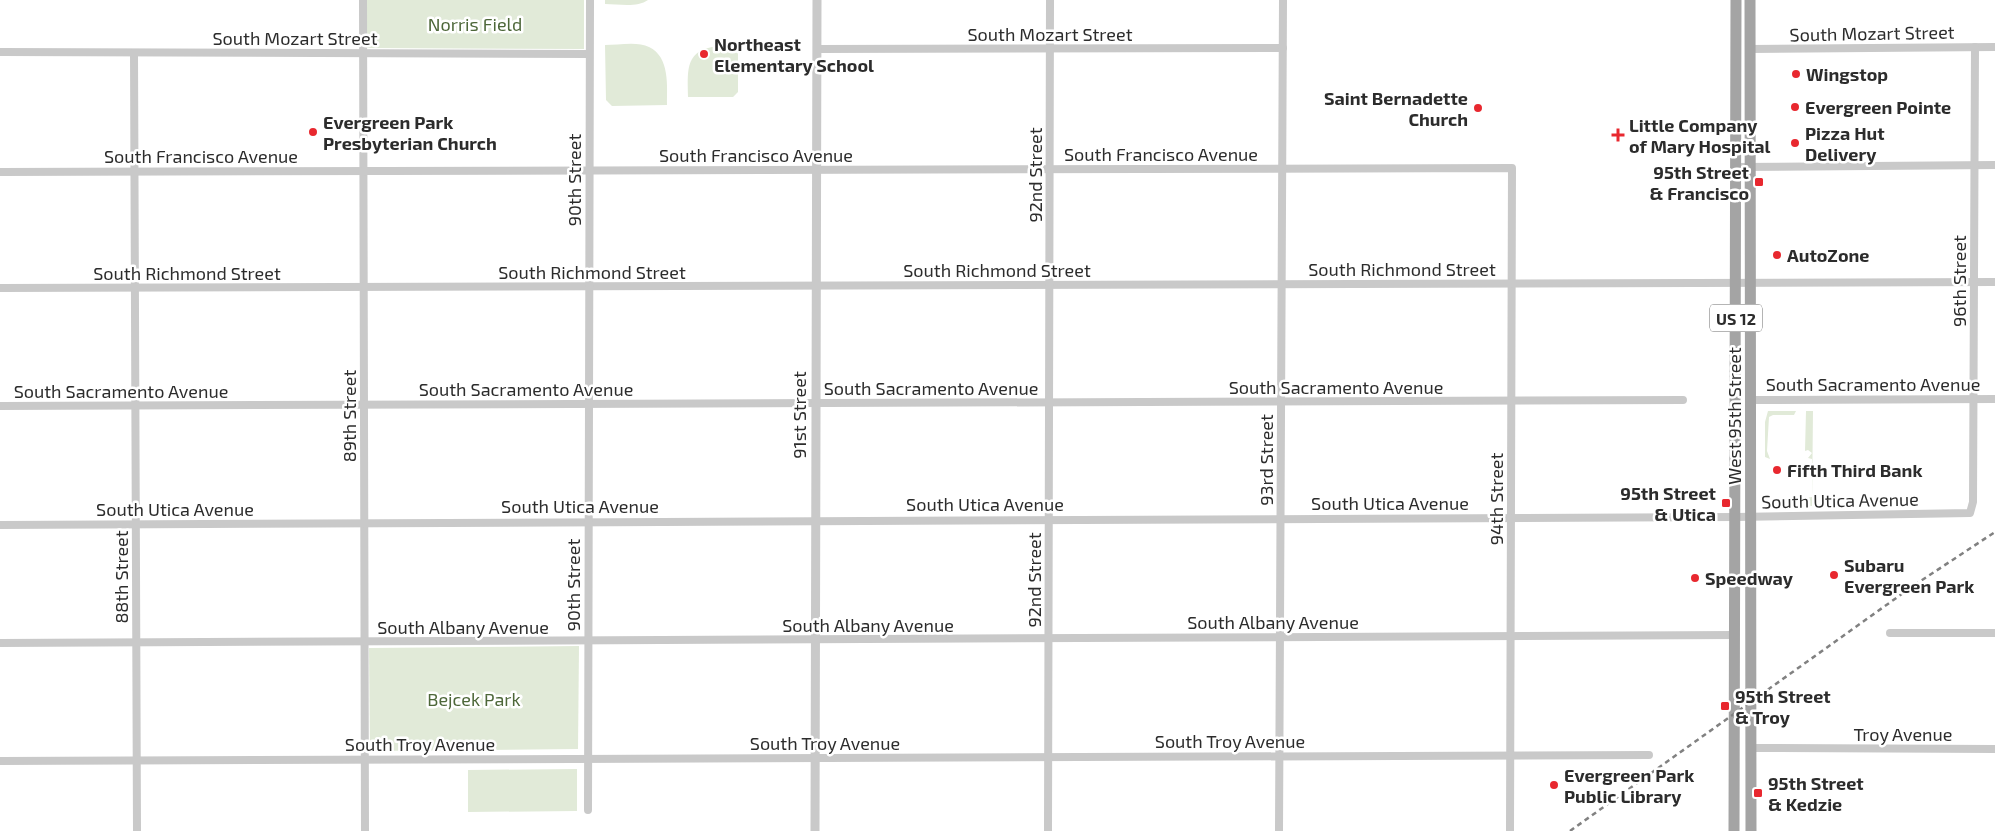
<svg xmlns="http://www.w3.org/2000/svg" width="1995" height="831" viewBox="0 0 1995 831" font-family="'Exo 2',sans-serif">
  <rect width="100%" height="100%" fill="#fff"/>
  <g fill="#e1ead8">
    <polygon points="366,0 584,0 584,49 366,48"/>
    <path d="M605 0H648C637 8 618 4 605 4Z"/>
    <path d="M605 45C618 45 638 41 649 47 670 57 667 86 667 105L612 106 606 100Z"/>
    <path d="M712 47H738V92L733 97H688C688 74 684 52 712 47Z"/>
    <polygon points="1768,411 1796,411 1794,415 1773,415 1769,417 1767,451 1770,459 1765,457 1765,422"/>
    <polygon points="1806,411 1813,411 1812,506 1805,506 1805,498 1812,497 1812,459 1808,458 1812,453 1808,450 1805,451"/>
    <polygon points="579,646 578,749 370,751 369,648"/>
    <polygon points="577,769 577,811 468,812 468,770"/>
  </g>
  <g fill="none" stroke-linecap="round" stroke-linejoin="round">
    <g stroke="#c9c9c9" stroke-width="8">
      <polyline points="363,0 365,831"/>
      <polyline points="817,49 1283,48"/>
      <polyline points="1750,49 1995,47"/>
      <polyline points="0,52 589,54"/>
      <polyline points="134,53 137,831"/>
      <polyline points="1736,167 1995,165"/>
      <polyline points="0,172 1512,168 1510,831"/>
      <polyline points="0,288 1995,282"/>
      <polyline points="1751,400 1995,399"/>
      <polyline points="0,406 1683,400"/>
      <polyline points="0,525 1736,517 1970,513 1973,502 1975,47"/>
      <polyline points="1890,633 1995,633"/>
      <polyline points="0,643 1735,635"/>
      <polyline points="1751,748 1995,749"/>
      <polyline points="0,761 1649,755"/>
      <polyline points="588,810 590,0"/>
      <polyline points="1048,831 1050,0"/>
      <polyline points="1279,831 1283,0"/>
    </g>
    <polyline stroke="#c9c9c9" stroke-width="9" points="815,831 817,0"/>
    <g stroke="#a4a4a4" stroke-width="11">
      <polyline points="1750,0 1751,831"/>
      <polyline points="1734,831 1736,0"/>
    </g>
    <polyline stroke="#818181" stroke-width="2.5" stroke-dasharray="5 4" stroke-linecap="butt" points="1570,831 1913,586 1995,532"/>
  </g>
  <g fill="#e8282f" stroke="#fff" stroke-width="2">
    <circle cx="704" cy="54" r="5"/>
    <circle cx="1796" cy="74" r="5"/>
    <circle cx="1795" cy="107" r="5"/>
    <circle cx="1478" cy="108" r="5"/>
    <circle cx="313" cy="132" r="5"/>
    <path d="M1615.5 127.5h5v5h5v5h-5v5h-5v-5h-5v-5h5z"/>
    <circle cx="1795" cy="143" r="5"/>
    <rect x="1754" y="177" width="10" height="10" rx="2.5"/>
    <circle cx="1777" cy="255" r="5"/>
    <circle cx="1777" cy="470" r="5"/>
    <rect x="1721" y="498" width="10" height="10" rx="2.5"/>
    <circle cx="1834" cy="575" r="5"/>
    <circle cx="1695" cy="578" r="5"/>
    <rect x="1720" y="701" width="10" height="10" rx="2.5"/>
    <circle cx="1554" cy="785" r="5"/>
    <rect x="1753" y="788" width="10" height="10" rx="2.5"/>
  </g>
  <g text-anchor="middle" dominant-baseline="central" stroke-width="5" stroke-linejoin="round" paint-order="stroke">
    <rect fill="#fff" stroke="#6b6b6b" stroke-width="1" x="1710" y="304.5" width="52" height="27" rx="4"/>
    <g font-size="16" font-weight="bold" fill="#2c2c2c">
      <text x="1736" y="318">US 12</text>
    </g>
    <g font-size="18" fill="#4d6739" stroke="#fff">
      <text x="475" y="24">Norris Field</text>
      <text x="474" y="699">Bejcek Park</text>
    </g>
    <g font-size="18" fill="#2c2c2c" stroke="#fff">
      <text transform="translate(1872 33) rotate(-1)">South Mozart Street</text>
      <text x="1050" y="34">South Mozart Street</text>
      <text x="295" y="38">South Mozart Street</text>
      <text x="1161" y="154">South Francisco Avenue</text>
      <text x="756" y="155">South Francisco Avenue</text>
      <text x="201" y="156">South Francisco Avenue</text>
      <text transform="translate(1035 175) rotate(-90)">92nd Street</text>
      <text transform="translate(574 180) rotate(-90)">90th Street</text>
      <text x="1402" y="269">South Richmond Street</text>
      <text x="997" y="270">South Richmond Street</text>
      <text x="592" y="272">South Richmond Street</text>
      <text x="187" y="273">South Richmond Street</text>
      <text transform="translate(1959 281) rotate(-90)">96th Street</text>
      <text x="1873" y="384">South Sacramento Avenue</text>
      <text x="1336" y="387">South Sacramento Avenue</text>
      <text x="931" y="388">South Sacramento Avenue</text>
      <text x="526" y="389">South Sacramento Avenue</text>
      <text x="121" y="391">South Sacramento Avenue</text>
      <text transform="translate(799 415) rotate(-90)">91st Street</text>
      <text transform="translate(349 416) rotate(-90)">89th Street</text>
      <text transform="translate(1734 416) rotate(-90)">West 95th Street</text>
      <text transform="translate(1266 460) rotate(-90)">93rd Street</text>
      <text transform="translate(1496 499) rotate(-90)">94th Street</text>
      <text transform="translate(1840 500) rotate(-1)">South Utica Avenue</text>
      <text x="1390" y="503">South Utica Avenue</text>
      <text x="985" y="504">South Utica Avenue</text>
      <text x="580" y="506">South Utica Avenue</text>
      <text x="175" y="509">South Utica Avenue</text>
      <text transform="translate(121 577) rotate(-90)">88th Street</text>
      <text transform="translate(1034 580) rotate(-90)">92nd Street</text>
      <text transform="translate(573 585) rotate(-90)">90th Street</text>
      <text x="1273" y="622">South Albany Avenue</text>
      <text x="868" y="625">South Albany Avenue</text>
      <text x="463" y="627">South Albany Avenue</text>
      <text x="1903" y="734">Troy Avenue</text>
      <text x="1230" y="741">South Troy Avenue</text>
      <text x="825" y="743">South Troy Avenue</text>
      <text x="420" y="744">South Troy Avenue</text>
    </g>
    <g font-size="18" font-weight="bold" fill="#2c2c2c" stroke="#fff" text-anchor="start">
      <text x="714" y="44">Northeast<tspan x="714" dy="21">Elementary School</tspan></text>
      <text x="1806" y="74">Wingstop</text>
      <text x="1468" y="98" text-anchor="end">Saint Bernadette<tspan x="1468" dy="21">Church</tspan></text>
      <text x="1805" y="107">Evergreen Pointe</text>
      <text x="323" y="122">Evergreen Park<tspan x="323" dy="21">Presbyterian Church</tspan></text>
      <text x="1629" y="125">Little Company<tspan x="1629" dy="21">of Mary Hospital</tspan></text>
      <text x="1805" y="133">Pizza Hut<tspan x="1805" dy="21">Delivery</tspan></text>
      <text x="1749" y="172" text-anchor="end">95th Street<tspan x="1749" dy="21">&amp; Francisco</tspan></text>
      <text x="1787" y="255">AutoZone</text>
      <text x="1787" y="470">Fifth Third Bank</text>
      <text x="1716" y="493" text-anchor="end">95th Street<tspan x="1716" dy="21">&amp; Utica</tspan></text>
      <text x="1844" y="565">Subaru<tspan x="1844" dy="21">Evergreen Park</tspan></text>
      <text x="1705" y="578">Speedway</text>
      <text x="1735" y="696">95th Street<tspan x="1735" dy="21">&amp; Troy</tspan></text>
      <text x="1564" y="775">Evergreen Park<tspan x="1564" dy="21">Public Library</tspan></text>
      <text x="1768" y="783">95th Street<tspan x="1768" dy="21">&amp; Kedzie</tspan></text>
    </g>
  </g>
</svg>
